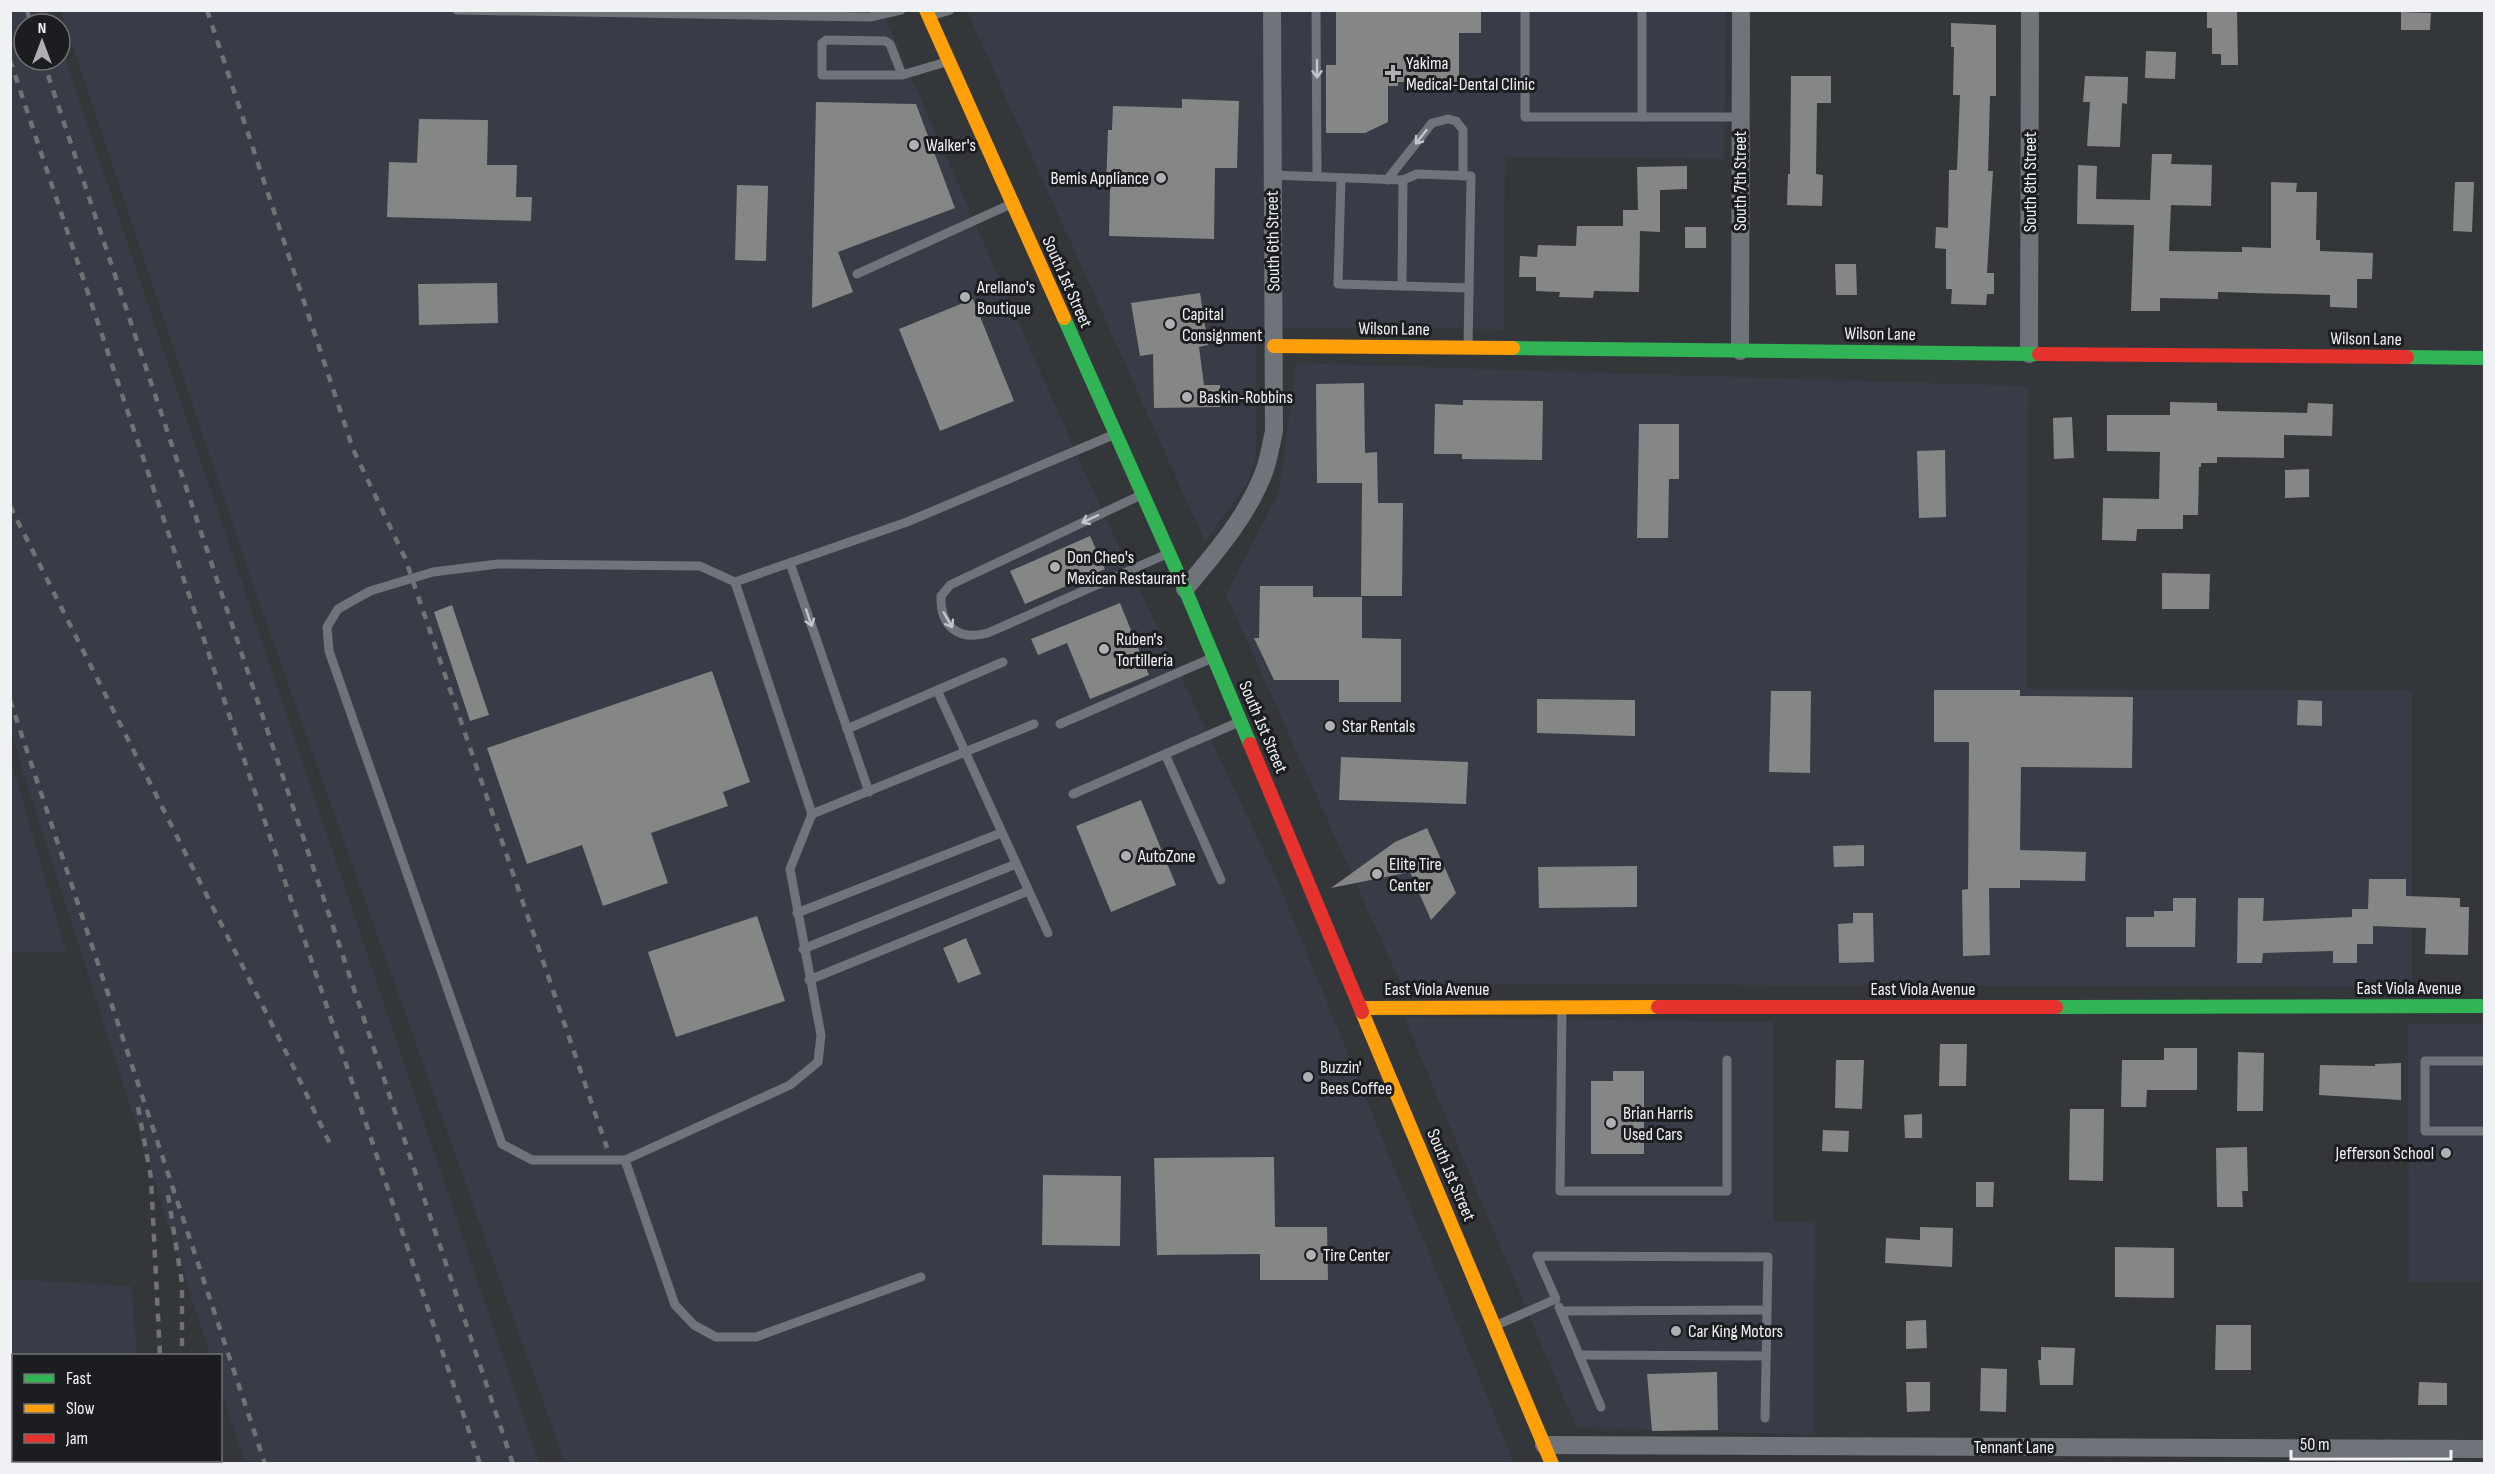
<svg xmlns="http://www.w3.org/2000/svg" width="2495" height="1474" viewBox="0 0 2495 1474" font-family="'Sofia Sans Condensed',sans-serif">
  <rect width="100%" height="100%" fill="#34373a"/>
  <g fill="#373c46">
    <polygon points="10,11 49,11 54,24 24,24 24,60 60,60 60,43 539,1463 245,1463 221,1389 220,1356 210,1355 11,734"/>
    <polygon points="61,11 882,11 1092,489 1276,877 1514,1463 565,1463 255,591"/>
    <polygon points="967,11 1726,11 1724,159 1505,157 1504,329 1256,328 1256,457 1247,484 1205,542"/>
    <polygon points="1296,363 2028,386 2027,689 2412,690 2412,987 1401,984 1226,594 1279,493"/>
    <polygon points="11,759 66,952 11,952"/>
    <polygon points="1404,1017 1773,1022 1773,1222 1815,1221 1814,1435 1576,1427"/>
    <polygon points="2408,1024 2484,1024 2484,1281 2409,1282"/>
    <polygon points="11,1279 131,1286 137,1355 14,1356 14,1460 178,1460 216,1463 11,1463"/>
  </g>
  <g fill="#858786">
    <polygon points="1336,10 1481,10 1481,33 1459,33 1459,82 1398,82 1398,86 1388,86 1388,122 1365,133 1326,133 1326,65 1336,65"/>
    <polygon points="2207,10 2237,10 2238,65 2221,65 2221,54 2212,54 2212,28 2207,28"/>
    <polygon points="2401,12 2431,13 2430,30 2401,30"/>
    <polygon points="1951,23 1996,25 1996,96 1990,96 1988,171 1993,171 1987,273 1994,273 1994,294 1987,294 1986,305 1951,304 1952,289 1946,289 1946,249 1935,248 1936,227 1948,228 1949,170 1957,170 1960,95 1953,95 1954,47 1951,47"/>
    <polygon points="2146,51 2176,52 2175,79 2145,78"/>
    <polygon points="1791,76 1831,76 1831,103 1817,103 1816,174 1823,175 1822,206 1787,205 1788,174 1790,174"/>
    <polygon points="2085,76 2128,77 2127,104 2122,103 2120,147 2087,146 2090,102 2083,102"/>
    <polygon points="1182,99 1239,101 1237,168 1215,168 1214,239 1109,236 1110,189 1106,189 1108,130 1112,130 1113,106 1182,108"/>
    <polygon points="816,102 916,104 955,208 838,252 853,292 812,308"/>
    <polygon points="419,119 488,120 487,165 517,165 516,197 532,197 531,221 387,217 389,162 417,163"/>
    <polygon points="2152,154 2172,154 2171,164 2212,165 2211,206 2171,205 2169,251 2242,252 2242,247 2271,248 2271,182 2297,183 2296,192 2317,192 2316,240 2320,240 2320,251 2373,253 2372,279 2357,279 2357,308 2330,307 2330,295 2218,292 2218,299 2160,298 2160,311 2131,311 2134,225 2077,224 2078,165 2097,166 2096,199 2150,200"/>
    <polygon points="1687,166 1687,189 1660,190 1660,232 1640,231 1639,292 1594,291 1593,298 1559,297 1560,292 1536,291 1536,277 1519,277 1520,256 1537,257 1538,245 1576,246 1577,226 1623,226 1623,210 1638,210 1637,167"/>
    <polygon points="2455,182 2474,182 2472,232 2453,231"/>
    <polygon points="737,185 768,186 766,261 735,260"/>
    <rect x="1685" y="227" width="21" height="21"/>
    <polygon points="1835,264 1856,264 1857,295 1836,295"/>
    <polygon points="497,283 498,323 419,325 418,284"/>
    <polygon points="1200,293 1208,345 1199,347 1204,385 1220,385 1220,407 1154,408 1153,354 1140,356 1131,303"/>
    <polygon points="973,299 1014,401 940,431 899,329"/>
    <polygon points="1364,383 1365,453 1377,452 1378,503 1403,503 1402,596 1361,596 1362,483 1317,483 1316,384"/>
    <polygon points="1463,400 1543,401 1542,460 1462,459 1462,454 1434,454 1435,404 1463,405"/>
    <polygon points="2170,402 2217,403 2217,411 2307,413 2308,403 2333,404 2332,436 2284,435 2284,458 2217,457 2217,463 2201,463 2201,467 2199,467 2198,515 2183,515 2183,529 2137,529 2136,541 2102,540 2103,498 2159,499 2160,452 2107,451 2107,415 2170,415"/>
    <polygon points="2072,417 2074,458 2054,459 2053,418"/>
    <polygon points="1639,424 1679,424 1679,479 1669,479 1668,538 1637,538"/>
    <polygon points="1945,450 1946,517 1919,518 1917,451"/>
    <polygon points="2309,469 2309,497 2285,498 2285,470"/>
    <polygon points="1090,536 1105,569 1025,604 1010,571"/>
    <polygon points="2162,573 2210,574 2209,609 2162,609"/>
    <polygon points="1260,586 1313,586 1313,597 1362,597 1362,638 1401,639 1401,702 1339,702 1339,680 1274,680 1254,638 1259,638"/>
    <polygon points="1120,603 1149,675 1090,699 1067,643 1038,655 1031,639"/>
    <polygon points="452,605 489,715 470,721 434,612"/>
    <polygon points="712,671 750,782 723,792 728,806 651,833 668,883 603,906 582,845 527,864 487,748"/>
    <polygon points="1934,690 2020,690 2020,696 2133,697 2132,768 2021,767 2020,850 2086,852 2085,881 2020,880 2020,888 1989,888 1990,955 1963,956 1962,890 1968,889 1969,742 1934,742"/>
    <polygon points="1771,691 1811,691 1810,773 1769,772"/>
    <polygon points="1537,699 1635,700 1635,736 1537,733"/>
    <polygon points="2298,700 2322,701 2322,726 2297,725"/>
    <polygon points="1341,757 1468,762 1466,804 1339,800"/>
    <polygon points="1141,800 1176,885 1111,912 1076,826"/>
    <polygon points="1427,828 1456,893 1431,920 1410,872 1331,888 1395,842"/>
    <polygon points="1864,845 1864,866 1834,867 1833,846"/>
    <polygon points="1637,866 1637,907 1539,908 1538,867"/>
    <polygon points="2369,879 2406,879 2406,896 2460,898 2460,907 2469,907 2468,955 2425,954 2426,928 2373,926 2373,944 2357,944 2357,963 2333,963 2333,951 2263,953 2262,963 2237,963 2238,898 2264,898 2263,921 2352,917 2352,909 2368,909"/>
    <polygon points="2173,898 2196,898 2195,947 2126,947 2126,917 2154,917 2154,911 2173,911"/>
    <polygon points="1853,913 1873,913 1874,962 1839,963 1838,924 1853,923"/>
    <polygon points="757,916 785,1001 676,1037 648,952"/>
    <polygon points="966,938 981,974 958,983 943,948"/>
    <polygon points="1940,1044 1967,1044 1966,1086 1939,1086"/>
    <polygon points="2164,1048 2197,1048 2197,1090 2147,1090 2146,1107 2121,1107 2122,1060 2164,1060"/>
    <polygon points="2238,1052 2264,1053 2263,1111 2237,1111"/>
    <polygon points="1836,1060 1864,1060 1862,1109 1835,1108"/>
    <polygon points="2401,1063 2401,1100 2319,1095 2320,1065 2375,1066 2375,1064"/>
    <polygon points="1613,1071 1644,1071 1644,1154 1591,1154 1591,1081 1613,1081"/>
    <polygon points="2070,1109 2104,1109 2103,1181 2069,1180"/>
    <polygon points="1922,1114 1922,1138 1905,1138 1904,1115"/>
    <polygon points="1823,1130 1849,1131 1848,1152 1822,1151"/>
    <polygon points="2247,1147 2248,1191 2242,1191 2243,1207 2217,1207 2216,1148"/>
    <polygon points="1274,1157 1275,1227 1327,1227 1328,1280 1260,1280 1260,1254 1157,1255 1154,1158"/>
    <polygon points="1043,1175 1121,1176 1120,1246 1042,1245"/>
    <polygon points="1976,1182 1994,1182 1993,1207 1976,1207"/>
    <polygon points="1920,1227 1953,1228 1952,1267 1885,1263 1886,1238 1920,1240"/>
    <polygon points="2115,1247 2174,1248 2174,1298 2115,1297"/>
    <polygon points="1926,1320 1927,1348 1906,1349 1906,1321"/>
    <polygon points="2216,1325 2251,1325 2251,1370 2215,1370"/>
    <polygon points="2041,1347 2075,1348 2073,1385 2040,1385 2038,1360 2041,1360"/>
    <polygon points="1981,1368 2007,1369 2006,1412 1980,1411"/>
    <polygon points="1717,1372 1718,1430 1652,1431 1647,1374"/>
    <polygon points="1906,1382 1930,1382 1930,1411 1907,1412"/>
    <polygon points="2419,1382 2447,1383 2447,1405 2418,1405"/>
  </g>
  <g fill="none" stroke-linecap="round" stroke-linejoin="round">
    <g stroke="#6f737a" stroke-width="9">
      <polyline points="457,10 870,17 901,10"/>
      <polyline points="1316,10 1317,175"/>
      <polyline points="1525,10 1525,117 1740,117"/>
      <polyline points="1642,10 1642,117"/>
      <polyline points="931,16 950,10"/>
      <polyline points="902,75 890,44 885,41 826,40 822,43 822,75 902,75 946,62"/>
      <polyline points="1272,175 1403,180 1417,174 1471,176 1468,348"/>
      <polyline points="1341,179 1338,284 1469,288"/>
      <polyline points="1387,180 1432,123 1448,119 1456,121 1463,130 1463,176"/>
      <polyline points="857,274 1011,204"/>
      <polyline points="1402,286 1403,180"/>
      <path d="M1141 495 950 585 941 596C940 627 959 641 988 633L1169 553"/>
      <polyline points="790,563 869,792"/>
      <polyline points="937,690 1048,933"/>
      <polyline points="1060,724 1212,658"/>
      <polyline points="847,729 1003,662"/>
      <polyline points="1165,754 1221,880"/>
      <polyline points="1073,794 1239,722"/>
      <polyline points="812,814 1034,724"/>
      <polyline points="797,913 1001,833"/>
      <polyline points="803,949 1016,864"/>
      <polyline points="809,980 1028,891"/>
      <polyline points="1562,1010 1560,1191 1727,1191 1727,1060"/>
      <polyline points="2484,1061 2425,1061 2425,1131 2484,1131"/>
      <polyline points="625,1160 790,1085 818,1062 821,1035 790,869 812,814 735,582"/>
      <polyline points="921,1277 756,1337 716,1337 694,1325 675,1305 625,1160 532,1160 502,1144 329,651 327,627 338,609 370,591 433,572 498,564 700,566 735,582 907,522 1113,435"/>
      <polyline points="1559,1307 1601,1407"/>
      <polyline points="1561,1311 1767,1310"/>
      <polyline points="1497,1325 1556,1299 1537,1256 1768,1257 1765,1418"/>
      <polyline points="1579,1355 1766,1356"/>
    </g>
    <g stroke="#6f737a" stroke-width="18">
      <polyline points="1740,351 1741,10"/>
      <polyline points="2029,354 2030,10"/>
      <path d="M1185 589C1215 553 1247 517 1264 472 1269 459 1271 444 1274 431L1272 10"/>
      <polyline points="1544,1445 2484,1449"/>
    </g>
    <g stroke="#30b455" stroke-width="14">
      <polyline points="1064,318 1185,589 1250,744"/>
      <polyline points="1513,348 2039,354"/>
      <polyline points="2407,357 2484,358"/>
      <polyline points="2056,1007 2484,1006"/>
    </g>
    <g stroke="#ff9f0a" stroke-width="14">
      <polyline points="926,10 1064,318"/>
      <polyline points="1274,346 1513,348"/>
      <polyline points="1362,1008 1658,1007"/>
      <polyline points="1362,1012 1552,1464"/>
    </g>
    <g stroke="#e5322d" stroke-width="14">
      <polyline points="2039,354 2407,357"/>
      <polyline points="1250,744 1362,1012"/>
      <polyline points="1658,1007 2056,1007"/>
    </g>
    <g stroke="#707276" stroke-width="4.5" stroke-dasharray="8 8" stroke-linecap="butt">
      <polyline points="27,10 31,24"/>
      <polyline points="207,10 353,449 405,558 607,1148"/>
      <polyline points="10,60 480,1464"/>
      <polyline points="43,60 513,1464"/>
      <polyline points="10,506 293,1066 330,1144"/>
      <polyline points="10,700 265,1464"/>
      <polyline points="138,1107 151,1178 160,1356"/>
      <polyline points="168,1195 182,1283 182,1356"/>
      <polyline points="159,1464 159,1460"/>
      <polyline points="181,1464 181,1460"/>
    </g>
  </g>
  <defs><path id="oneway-shaft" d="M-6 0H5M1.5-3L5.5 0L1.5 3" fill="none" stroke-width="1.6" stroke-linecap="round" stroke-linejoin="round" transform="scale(1.5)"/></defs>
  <g stroke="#c2c5c9">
    <use href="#oneway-shaft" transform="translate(1317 69) rotate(90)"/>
    <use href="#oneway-shaft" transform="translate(1421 137) rotate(128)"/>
    <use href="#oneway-shaft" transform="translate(1090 519) rotate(155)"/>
    <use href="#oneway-shaft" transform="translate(809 618) rotate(71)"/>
    <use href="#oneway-shaft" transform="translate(948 620) rotate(60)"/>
  </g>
  <g fill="#aeb0b3" stroke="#1c1d20" stroke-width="2">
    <path d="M1390 64h6v6h6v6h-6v6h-6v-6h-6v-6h6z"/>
    <circle cx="914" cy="145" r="6"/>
    <circle cx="1161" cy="178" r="6"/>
    <circle cx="965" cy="297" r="6"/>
    <circle cx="1170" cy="324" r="6"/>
    <circle cx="1187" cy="397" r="6"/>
    <circle cx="1055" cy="567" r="6"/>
    <circle cx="1104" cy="649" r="6"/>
    <circle cx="1330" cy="726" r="6"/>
    <circle cx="1126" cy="856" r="6"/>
    <circle cx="1377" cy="874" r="6"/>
    <circle cx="1308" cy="1077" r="6"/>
    <circle cx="1611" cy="1123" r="6"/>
    <circle cx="2446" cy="1153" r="6"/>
    <circle cx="1311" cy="1255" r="6"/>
    <circle cx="1676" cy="1331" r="6"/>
  </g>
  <g text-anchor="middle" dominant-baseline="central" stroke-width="6" stroke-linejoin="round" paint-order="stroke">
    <g font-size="18" fill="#eff1f4" stroke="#1c1d20" text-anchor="start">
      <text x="1406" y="63">Yakima<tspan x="1406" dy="21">Medical-Dental Clinic</tspan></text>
      <text x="926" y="145">Walker's</text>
      <text x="1149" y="178" text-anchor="end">Bemis Appliance</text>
      <text x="977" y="287">Arellano's<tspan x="977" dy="21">Boutique</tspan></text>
      <text x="1182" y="314">Capital<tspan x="1182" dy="21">Consignment</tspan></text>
      <text x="1199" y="397">Baskin-Robbins</text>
      <text x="1067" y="557">Don Cheo's<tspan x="1067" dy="21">Mexican Restaurant</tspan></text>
      <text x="1116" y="639">Ruben's<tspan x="1116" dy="21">Tortillería</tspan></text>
      <text x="1342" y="726">Star Rentals</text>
      <text x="1138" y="856">AutoZone</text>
      <text x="1389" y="864">Elite Tire<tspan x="1389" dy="21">Center</tspan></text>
      <text x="1320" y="1067">Buzzin'<tspan x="1320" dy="21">Bees Coffee</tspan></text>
      <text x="1623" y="1113">Brian Harris<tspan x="1623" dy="21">Used Cars</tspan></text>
      <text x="2434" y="1153" text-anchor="end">Jefferson School</text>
      <text x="1323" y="1255">Tire Center</text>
      <text x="1688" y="1331">Car King Motors</text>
    </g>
    <g font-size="18" fill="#eff1f4" stroke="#1c1d20">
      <text transform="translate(1740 181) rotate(-90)">South 7th Street</text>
      <text transform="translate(2030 182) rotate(-90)">South 8th Street</text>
      <text transform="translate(1273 241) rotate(-91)">South 6th Street</text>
      <text transform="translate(1067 282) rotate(66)">South 1st Street</text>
      <text transform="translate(1394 329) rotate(1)">Wilson Lane</text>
      <text transform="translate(1880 334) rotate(1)">Wilson Lane</text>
      <text transform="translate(2366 339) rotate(1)">Wilson Lane</text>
      <text transform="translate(1263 727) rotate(67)">South 1st Street</text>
      <text x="2409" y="988">East Viola Avenue</text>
      <text x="1437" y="989">East Viola Avenue</text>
      <text x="1923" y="989">East Viola Avenue</text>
      <text transform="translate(1451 1175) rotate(67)">South 1st Street</text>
      <text x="2014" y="1447">Tennant Lane</text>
    </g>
  </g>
  <rect width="2495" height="1474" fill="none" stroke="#eff1f4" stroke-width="24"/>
  <rect x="12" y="1354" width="210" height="108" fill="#1c1d20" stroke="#707275" stroke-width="1.5"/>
  <rect x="24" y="1374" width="30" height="9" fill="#30b455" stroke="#707275" stroke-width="1.5"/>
  <text x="66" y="1384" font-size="18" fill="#eff1f4">Fast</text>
  <rect x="24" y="1404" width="30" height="9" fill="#ff9f0a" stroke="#707275" stroke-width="1.5"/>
  <text x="66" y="1414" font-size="18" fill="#eff1f4">Slow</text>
  <rect x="24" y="1434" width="30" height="9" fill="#e5322d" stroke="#707275" stroke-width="1.5"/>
  <text x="66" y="1444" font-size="18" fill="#eff1f4">Jam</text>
  <g transform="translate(42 42)"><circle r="28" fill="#1c1d20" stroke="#707275" stroke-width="1.5"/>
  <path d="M0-4.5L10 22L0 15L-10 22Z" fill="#aeb0b3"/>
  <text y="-9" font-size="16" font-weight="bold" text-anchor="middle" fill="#eff1f4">N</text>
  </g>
  <path d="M2291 1450v9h160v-9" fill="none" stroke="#eff1f4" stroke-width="3"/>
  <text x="2300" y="1450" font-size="18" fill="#eff1f4" stroke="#1c1d20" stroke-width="4.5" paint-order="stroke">50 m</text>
</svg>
